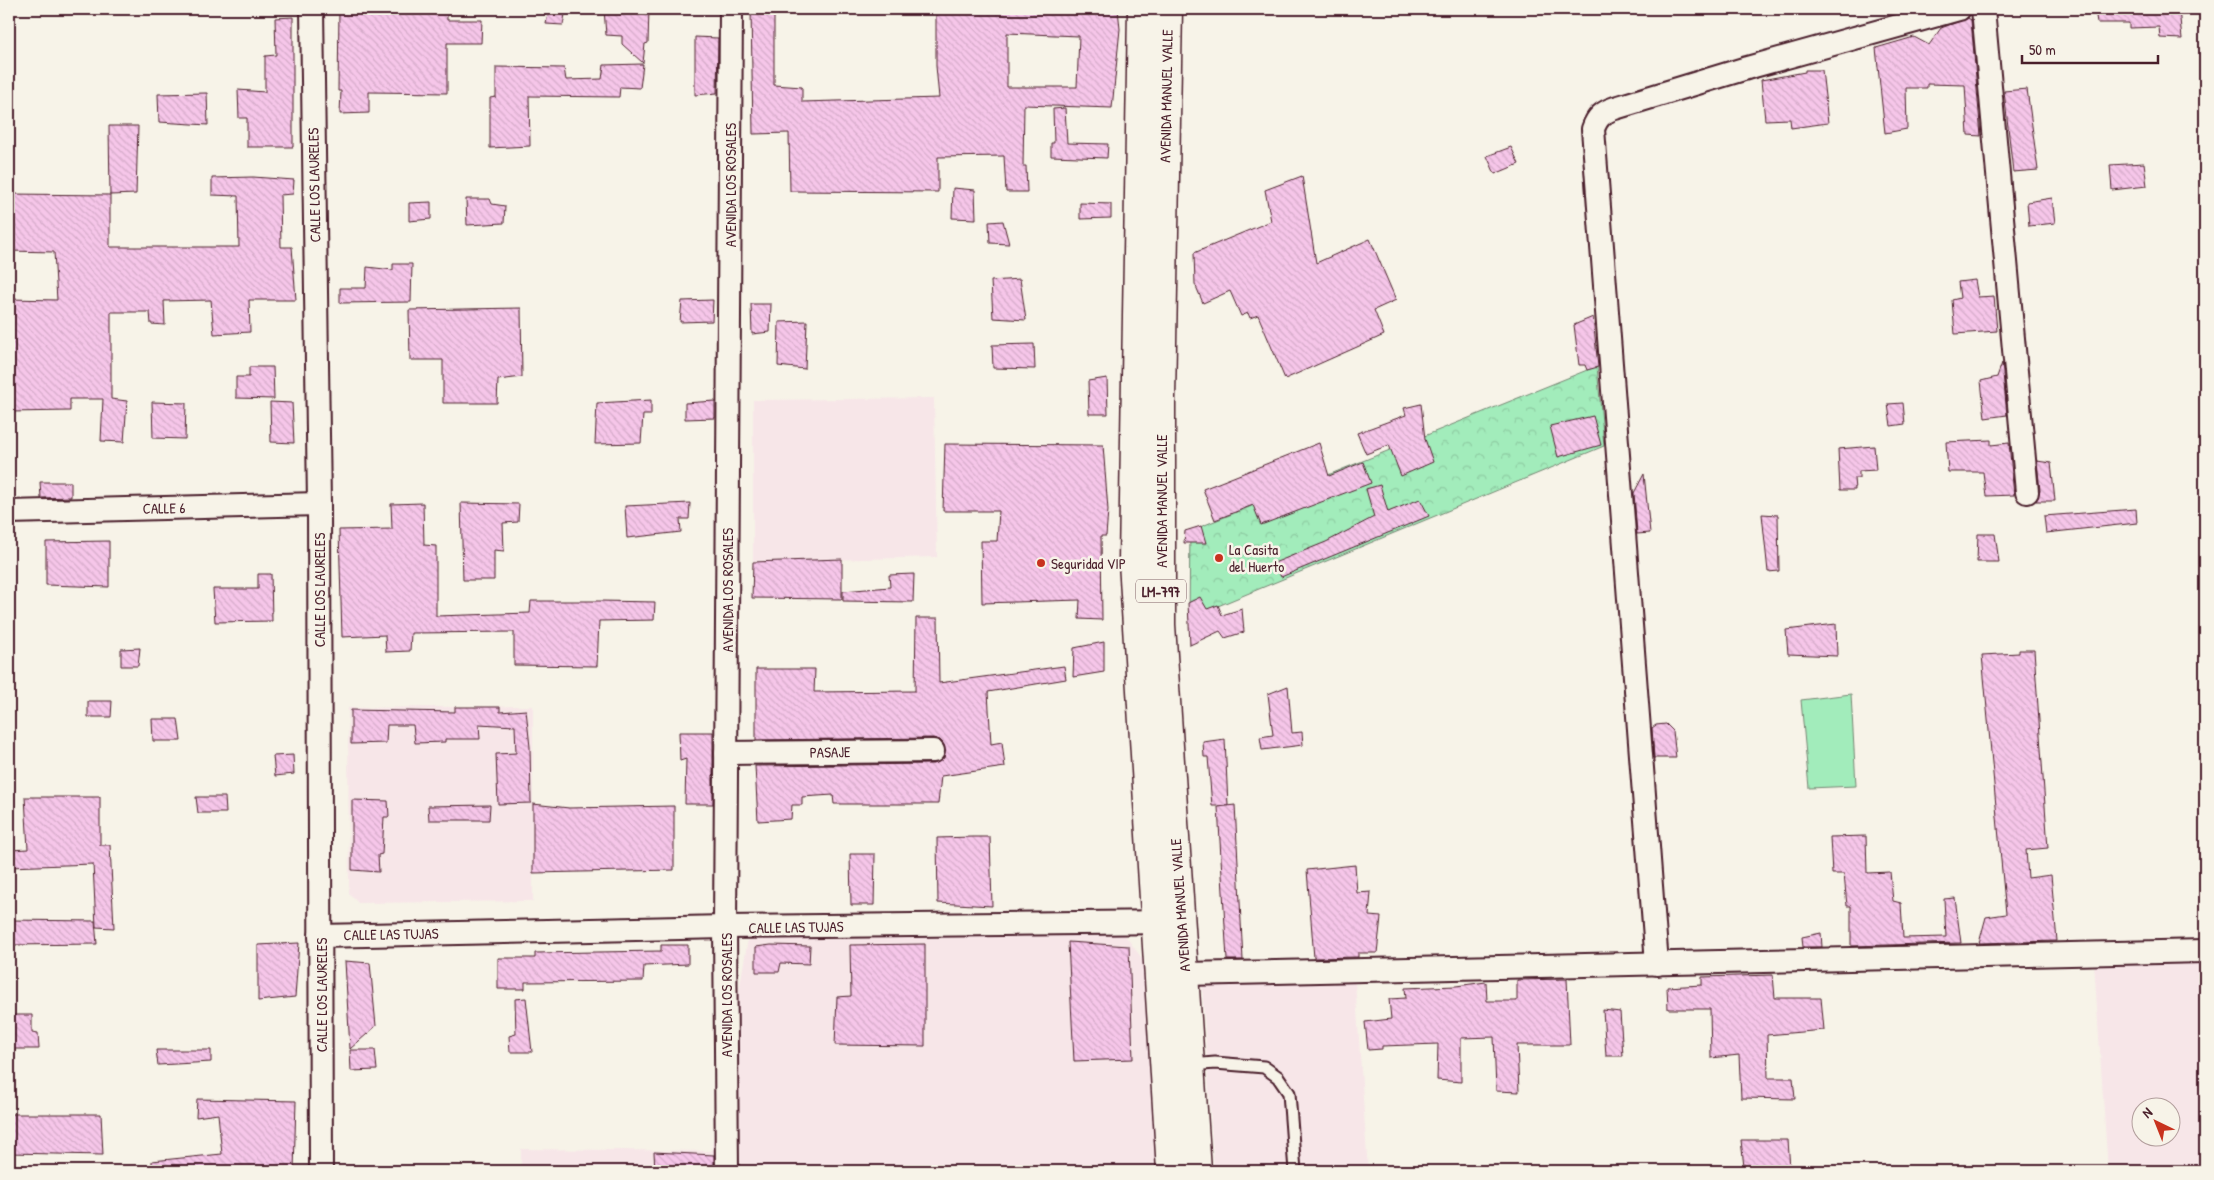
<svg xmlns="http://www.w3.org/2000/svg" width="2214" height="1180" viewBox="0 0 2214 1180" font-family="'Patrick Hand',sans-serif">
  <defs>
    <pattern id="park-crowns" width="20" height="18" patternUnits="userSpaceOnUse" patternTransform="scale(1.25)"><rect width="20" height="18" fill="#a2ecbb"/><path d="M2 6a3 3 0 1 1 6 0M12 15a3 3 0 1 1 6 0" fill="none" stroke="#8dcaa1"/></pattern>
    <pattern id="building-back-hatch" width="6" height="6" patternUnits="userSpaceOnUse" patternTransform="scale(1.25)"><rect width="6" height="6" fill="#f6c6e9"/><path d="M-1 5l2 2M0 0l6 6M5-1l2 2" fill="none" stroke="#d4aac8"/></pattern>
  </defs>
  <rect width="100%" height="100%" fill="#f7f3e8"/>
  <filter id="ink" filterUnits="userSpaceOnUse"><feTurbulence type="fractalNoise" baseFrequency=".02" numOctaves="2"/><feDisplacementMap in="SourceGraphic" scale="10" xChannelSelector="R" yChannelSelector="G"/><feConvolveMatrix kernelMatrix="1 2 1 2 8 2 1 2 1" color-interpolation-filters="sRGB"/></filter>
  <g filter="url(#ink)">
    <g fill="#f7e6e8" fill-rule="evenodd">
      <polygon points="934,398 937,557 753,562 753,400"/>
      <polygon points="533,706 533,901 358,903 349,893 348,708"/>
      <polygon points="1124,934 1147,965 1157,1171 521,1171 521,1149 711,1151 748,939"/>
      <path d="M2205 962V1171H2108L2094 963ZM2142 1108H2172V1138H2142Z"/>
      <polygon points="1355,981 1368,1171 1214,1171 1202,986"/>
    </g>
    <polygon fill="url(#park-crowns)" stroke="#768673" points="1597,366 1604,446 1189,618 1190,531"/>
    <polygon fill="#a2ecbb" stroke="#768673" points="1851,694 1856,786 1809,788 1801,700"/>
    <g fill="url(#building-back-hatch)" stroke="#4a1f2b" fill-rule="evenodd">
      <polygon points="339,9 447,9 447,20 482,20 481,43 447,43 447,93 369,92 369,113 340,114 341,91 338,91"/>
      <polygon points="549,9 566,9 563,25 546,24"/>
      <polygon points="604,9 649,9 648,43 645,44 643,63 622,44 622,36 606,35"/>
      <path d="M751 9H774V85L802 87V102L939 98 936 66V9H1118L1120 29 1112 108 1024 105 1023 166H1026L1027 192H1006L1004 156 938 157V192L790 191 789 133 753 134ZM1007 33 1079 36 1077 87H1007Z"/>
      <polygon points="2095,9 2179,9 2182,39 2160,38 2159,27 2129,28 2129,23 2097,23"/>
      <polygon points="293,17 293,147 247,147 247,118 239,118 238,90 265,92 265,56 276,55 275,18"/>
      <polygon points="1968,18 1971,20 1981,136 1968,135 1965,85 1927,84 1927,88 1906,88 1907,129 1885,133 1876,48 1914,37 1929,45 1941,28"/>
      <polygon points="695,37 718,38 717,93 695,95"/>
      <polygon points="643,64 640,88 620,87 619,97 529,96 530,146 490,148 490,98 496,97 496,67 564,68 566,80 602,79 604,65"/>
      <polygon points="1805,70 1822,70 1828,123 1791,128 1790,119 1765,120 1761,80 1805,72"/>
      <polygon points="2027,89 2038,170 2013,172 2004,91"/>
      <polygon points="207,93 208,125 159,122 158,94"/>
      <polygon points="1065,108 1067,143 1108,144 1107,158 1051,156 1051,143 1054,143 1053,109"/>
      <polygon points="109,126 138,126 136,194 110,195"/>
      <polygon points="1511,147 1519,164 1495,174 1487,156"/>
      <polygon points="2144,163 2147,186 2112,190 2110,165"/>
      <polygon points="1302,176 1316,263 1370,239 1396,300 1374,310 1384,335 1285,379 1258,315 1250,318 1248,313 1241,316 1230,291 1203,303 1195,284 1194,253 1271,221 1265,190"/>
      <polygon points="253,177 294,180 293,194 280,195 281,247 292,247 296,300 249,300 250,332 214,334 211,300 164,301 165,325 151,324 150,312 111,312 111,399 127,401 124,442 101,441 103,399 70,399 70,411 9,412 9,299 57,300 54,252 9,251 9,194 110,195 110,247 239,247 238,196 212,195 212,178"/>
      <polygon points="953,188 975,190 976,219 952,218"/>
      <polygon points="2052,198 2055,223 2029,226 2027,202"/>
      <polygon points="466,199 490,199 492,204 505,206 504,223 467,225"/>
      <polygon points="431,202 431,219 409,221 409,203"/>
      <polygon points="1080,203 1111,204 1111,218 1080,219"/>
      <polygon points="1003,221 1009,244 990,243 989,222"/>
      <polygon points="393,264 412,264 411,302 340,303 340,288 366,288 367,267 393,270"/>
      <polygon points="1020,279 1026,320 993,318 991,281"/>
      <polygon points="1975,280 1978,297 1994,296 1997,331 1955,334 1952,300 1960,298 1958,282"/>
      <polygon points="713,300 712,321 680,322 682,301"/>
      <polygon points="751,304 771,304 770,332 752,334"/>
      <polygon points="521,308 522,377 498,380 497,403 443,403 443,360 410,360 409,310"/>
      <polygon points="1593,317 1598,367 1587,370 1585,365 1579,365 1574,325"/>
      <polygon points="807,321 805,369 778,366 779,322"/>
      <polygon points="1034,344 1035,369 993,368 992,345"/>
      <polygon points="2002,363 2007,415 1985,418 1981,381 1997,377"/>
      <polygon points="249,367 273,367 274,399 236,398 236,377 249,377"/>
      <polygon points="1107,378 1108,414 1089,414 1088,381"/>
      <polygon points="651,400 651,415 643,415 641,443 595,444 597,403"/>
      <polygon points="715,401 715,418 685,419 685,403"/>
      <polygon points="152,402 186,403 185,439 153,438"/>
      <polygon points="270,402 292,403 294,443 271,442"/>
      <polygon points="1903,403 1905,424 1891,426 1888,404"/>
      <polygon points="1421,404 1425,439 1433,462 1401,476 1389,445 1366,454 1357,433 1406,415 1404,408"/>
      <polygon points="1593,416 1601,445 1558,457 1550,426"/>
      <polygon points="1991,440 1991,445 2009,443 2014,495 1986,496 1983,472 1948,472 1946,442"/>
      <polygon points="1319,443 1329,476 1363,462 1371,483 1261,525 1253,505 1215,520 1203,489"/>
      <polygon points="945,444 1103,445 1108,510 1106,536 1101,536 1102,620 1079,619 1080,600 982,603 981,541 997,541 999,511 943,511"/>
      <polygon points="1874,446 1876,470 1859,471 1859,478 1854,478 1855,490 1840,490 1838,449"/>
      <polygon points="2037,461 2051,463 2055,501 2036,501 2040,491"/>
      <polygon points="1644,474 1650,533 1637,534 1634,493"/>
      <polygon points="40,482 71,482 71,497 41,498"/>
      <polygon points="1380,485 1388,512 1420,499 1429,516 1281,577 1274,563 1326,542 1374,517 1366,489"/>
      <polygon points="423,503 424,545 436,546 436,616 530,613 531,601 600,601 655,602 654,620 599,621 597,666 514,665 514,632 411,633 410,651 386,652 385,635 342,637 339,530 392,529 391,504"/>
      <polygon points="461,503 519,504 518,522 503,523 504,551 494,550 494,580 463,580"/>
      <polygon points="690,503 689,519 680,519 681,532 627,538 625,506"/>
      <polygon points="2136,509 2137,523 2046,533 2044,516"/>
      <polygon points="1762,514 1778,515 1779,571 1768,572"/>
      <polygon points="1201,526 1206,543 1184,543 1185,531"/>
      <polygon points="1978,534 1995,534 1999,562 1977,562"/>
      <polygon points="109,541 109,587 46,585 46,542"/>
      <polygon points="842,559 842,599 752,598 753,562"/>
      <polygon points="258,574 271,574 272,621 215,622 213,589 258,589"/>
      <polygon points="914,574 913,602 843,601 843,591 890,587 889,575"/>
      <polygon points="1200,597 1207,609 1218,605 1222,615 1242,609 1244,632 1225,638 1220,631 1190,645 1188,603"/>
      <polygon points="916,618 938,618 939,683 1064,666 1066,679 988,692 991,744 1002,742 1005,767 941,776 938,804 834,804 833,795 802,797 802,805 792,805 791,819 758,821 755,766 933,764 944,758 944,745 940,740 933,738 756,740 756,669 815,669 814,692 915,691"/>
      <polygon points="1836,624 1837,656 1788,654 1786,630"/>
      <polygon points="1104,642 1104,672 1073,677 1074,648"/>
      <polygon points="140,648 138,666 121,666 121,649"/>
      <polygon points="2019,650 2034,650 2048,848 2026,850 2028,878 2051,875 2057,941 1979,943 1986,917 2006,914 1982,655 2019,653"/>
      <polygon points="1288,686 1292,733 1302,732 1303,745 1262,750 1260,737 1273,735 1268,694"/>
      <polygon points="88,701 112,701 111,717 88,717"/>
      <polygon points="455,707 500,707 500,712 526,710 530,747 531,803 498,804 496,754 516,753 515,726 479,724 480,739 445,739 445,742 415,743 413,725 387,725 386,743 351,744 351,710 455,712"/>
      <polygon points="152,719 178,719 181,741 153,741"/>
      <polygon points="1666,724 1673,731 1676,758 1654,758 1652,728 1656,725"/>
      <polygon points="679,732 713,732 713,804 685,804 686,759 680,761"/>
      <polygon points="1225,739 1228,806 1212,806 1208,757 1204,757 1203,742"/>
      <polygon points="293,755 294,774 275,776 273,756"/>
      <polygon points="25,797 100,797 100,845 110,845 114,928 96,927 93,864 9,867 9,850 28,849"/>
      <polygon points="196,797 225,797 226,813 198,813"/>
      <polygon points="352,800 388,801 389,817 384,817 382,854 378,855 379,872 352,870"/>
      <polygon points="533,804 569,808 674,806 674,870 533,873"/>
      <polygon points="490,805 489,820 429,820 428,806"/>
      <polygon points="1235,805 1243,960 1227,960 1218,807"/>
      <polygon points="1866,836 1867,873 1890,872 1893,901 1901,903 1903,938 1946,937 1944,899 1955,898 1961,943 1851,946 1851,906 1847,906 1844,874 1832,874 1830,837"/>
      <polygon points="972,837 990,837 992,906 938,903 937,838"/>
      <polygon points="850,854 875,854 874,905 851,905"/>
      <polygon points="1355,865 1357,893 1371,892 1369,916 1381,917 1377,953 1358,953 1358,957 1314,958 1307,870"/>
      <polygon points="9,920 95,921 97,944 9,945"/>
      <polygon points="1821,933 1822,947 1803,947 1802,937"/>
      <polygon points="1068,942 1129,946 1133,1059 1074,1061"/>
      <polygon points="299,943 295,997 258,1001 258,945"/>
      <polygon points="925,944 925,1046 835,1045 837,997 851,996 850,945"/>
      <polygon points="661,945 688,945 688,964 644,966 643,981 525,982 525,989 498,989 498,958 535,958 535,953 661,951"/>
      <polygon points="771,945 810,946 809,964 781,963 779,972 756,972 756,947"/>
      <polygon points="345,961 370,963 376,1026 350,1049"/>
      <polygon points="1773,975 1775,998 1821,998 1824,1030 1767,1035 1768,1078 1793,1078 1795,1099 1741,1098 1739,1055 1711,1058 1710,1009 1668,1009 1667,987 1702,985 1702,977"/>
      <polygon points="1567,979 1570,1045 1517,1045 1519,1092 1496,1091 1494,1037 1461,1038 1461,1082 1437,1080 1438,1044 1382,1046 1382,1049 1368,1050 1365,1022 1391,1019 1389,999 1406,998 1405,988 1456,986 1486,982 1487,1001 1517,1001 1517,980"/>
      <polygon points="526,998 532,1052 510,1052 509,1036 516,1034 515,999"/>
      <polygon points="1603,1010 1620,1012 1623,1056 1606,1056"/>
      <polygon points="9,1015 32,1015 32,1032 38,1033 39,1049 9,1049"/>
      <polygon points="156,1050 211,1050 211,1062 158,1065"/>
      <polygon points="350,1050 375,1050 377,1070 351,1071"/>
      <polygon points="197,1099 296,1101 294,1171 152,1171 152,1161 222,1154 218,1114 196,1117"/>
      <polygon points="9,1114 101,1114 103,1155 9,1153"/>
      <polygon points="1741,1140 1788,1140 1790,1169 1744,1167"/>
      <polygon points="654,1152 714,1155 714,1171 655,1171"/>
    </g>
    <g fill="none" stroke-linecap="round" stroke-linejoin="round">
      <g stroke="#4a1f2b" stroke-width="15">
        <polyline id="lane" points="1191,1065 1215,1063 1264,1067 1278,1077 1289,1093 1295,1171"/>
      </g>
      <g stroke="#4a1f2b" stroke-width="26">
        <g id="street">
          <polyline points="312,9 319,504 321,1171"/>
          <polyline points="1983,9 2027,492"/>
          <polyline points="9,512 319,504"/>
          <polyline points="726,753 933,751"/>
          <polyline points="320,936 725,927 1172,922"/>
          <path d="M1657 964 1593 129C1597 117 1603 112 1615 108L1747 68 1959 9"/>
          <polyline points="1185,974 2205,951"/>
          <polyline points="727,1171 725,927 731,9"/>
        </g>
      </g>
      <g stroke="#4a1f2b" stroke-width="31">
        <g id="primary">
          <polyline points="1142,9 1133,562 1171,1171"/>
          <polyline points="1168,9 1161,398 1161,625 1197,1171"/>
        </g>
      </g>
      <use href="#lane" stroke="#f7f3e8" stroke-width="11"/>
      <use href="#street" stroke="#f7f3e8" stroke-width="22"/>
      <use href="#primary" stroke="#f7f3e8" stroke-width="28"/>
    </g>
  </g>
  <g fill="#c8321e" stroke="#f7f3e8" stroke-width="2">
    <circle cx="1219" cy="558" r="5"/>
    <circle cx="1041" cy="563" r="5"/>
  </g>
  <g text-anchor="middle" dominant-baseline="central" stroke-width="5" stroke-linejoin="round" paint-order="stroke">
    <rect fill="#f7f3e8" stroke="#7e5f64" stroke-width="1" x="1136" y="579.5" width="50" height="23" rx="4"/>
    <g font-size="14" font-weight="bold" fill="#4a1f2b">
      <text x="1161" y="591">LM-797</text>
    </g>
    <g font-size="15" fill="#4a1f2b" stroke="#f7f3e8">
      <text transform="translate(1166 96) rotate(-89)">AVENIDA MANUEL VALLE</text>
      <text transform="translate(314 185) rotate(-91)">CALLE LOS LAURELES</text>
      <text transform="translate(730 185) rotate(-90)">AVENIDA LOS ROSALES</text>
      <text transform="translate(1161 501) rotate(-90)">AVENIDA MANUEL VALLE</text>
      <text transform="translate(164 508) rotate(-1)">CALLE 6</text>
      <text transform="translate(319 590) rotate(-90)">CALLE LOS LAURELES</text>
      <text transform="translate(727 590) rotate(-90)">AVENIDA LOS ROSALES</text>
      <text transform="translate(830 752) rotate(-1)">PASAJE</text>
      <text transform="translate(1180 905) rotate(-94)">AVENIDA MANUEL VALLE</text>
      <text transform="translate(796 927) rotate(-1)">CALLE LAS TUJAS</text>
      <text transform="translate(391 934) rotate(-1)">CALLE LAS TUJAS</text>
      <text transform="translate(321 995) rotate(-90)">CALLE LOS LAURELES</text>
      <text transform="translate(726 995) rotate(-90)">AVENIDA LOS ROSALES</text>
    </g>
    <g font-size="15" fill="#4a1f2b" stroke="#f7f3e8" text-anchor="start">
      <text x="1229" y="549">La Casita<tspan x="1229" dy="17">del Huerto</tspan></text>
      <text x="1051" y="563">Seguridad VIP</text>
    </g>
  </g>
  <rect width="2214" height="1180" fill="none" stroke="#f7f3e8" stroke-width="30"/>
  <rect x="15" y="15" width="2184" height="1150" fill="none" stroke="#4a1f2b" stroke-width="2" filter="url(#ink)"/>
  <g transform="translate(2156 1122) rotate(317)"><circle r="24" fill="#f7f3e8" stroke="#b29e9c"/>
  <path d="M0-4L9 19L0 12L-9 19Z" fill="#c8321e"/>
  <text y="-8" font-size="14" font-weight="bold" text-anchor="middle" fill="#4a1f2b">N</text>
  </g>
  <path d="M2022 55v8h136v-8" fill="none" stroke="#4a1f2b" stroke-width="2.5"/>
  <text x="2029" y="55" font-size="15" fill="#4a1f2b" stroke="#f7f3e8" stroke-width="4" paint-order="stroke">50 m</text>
</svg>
